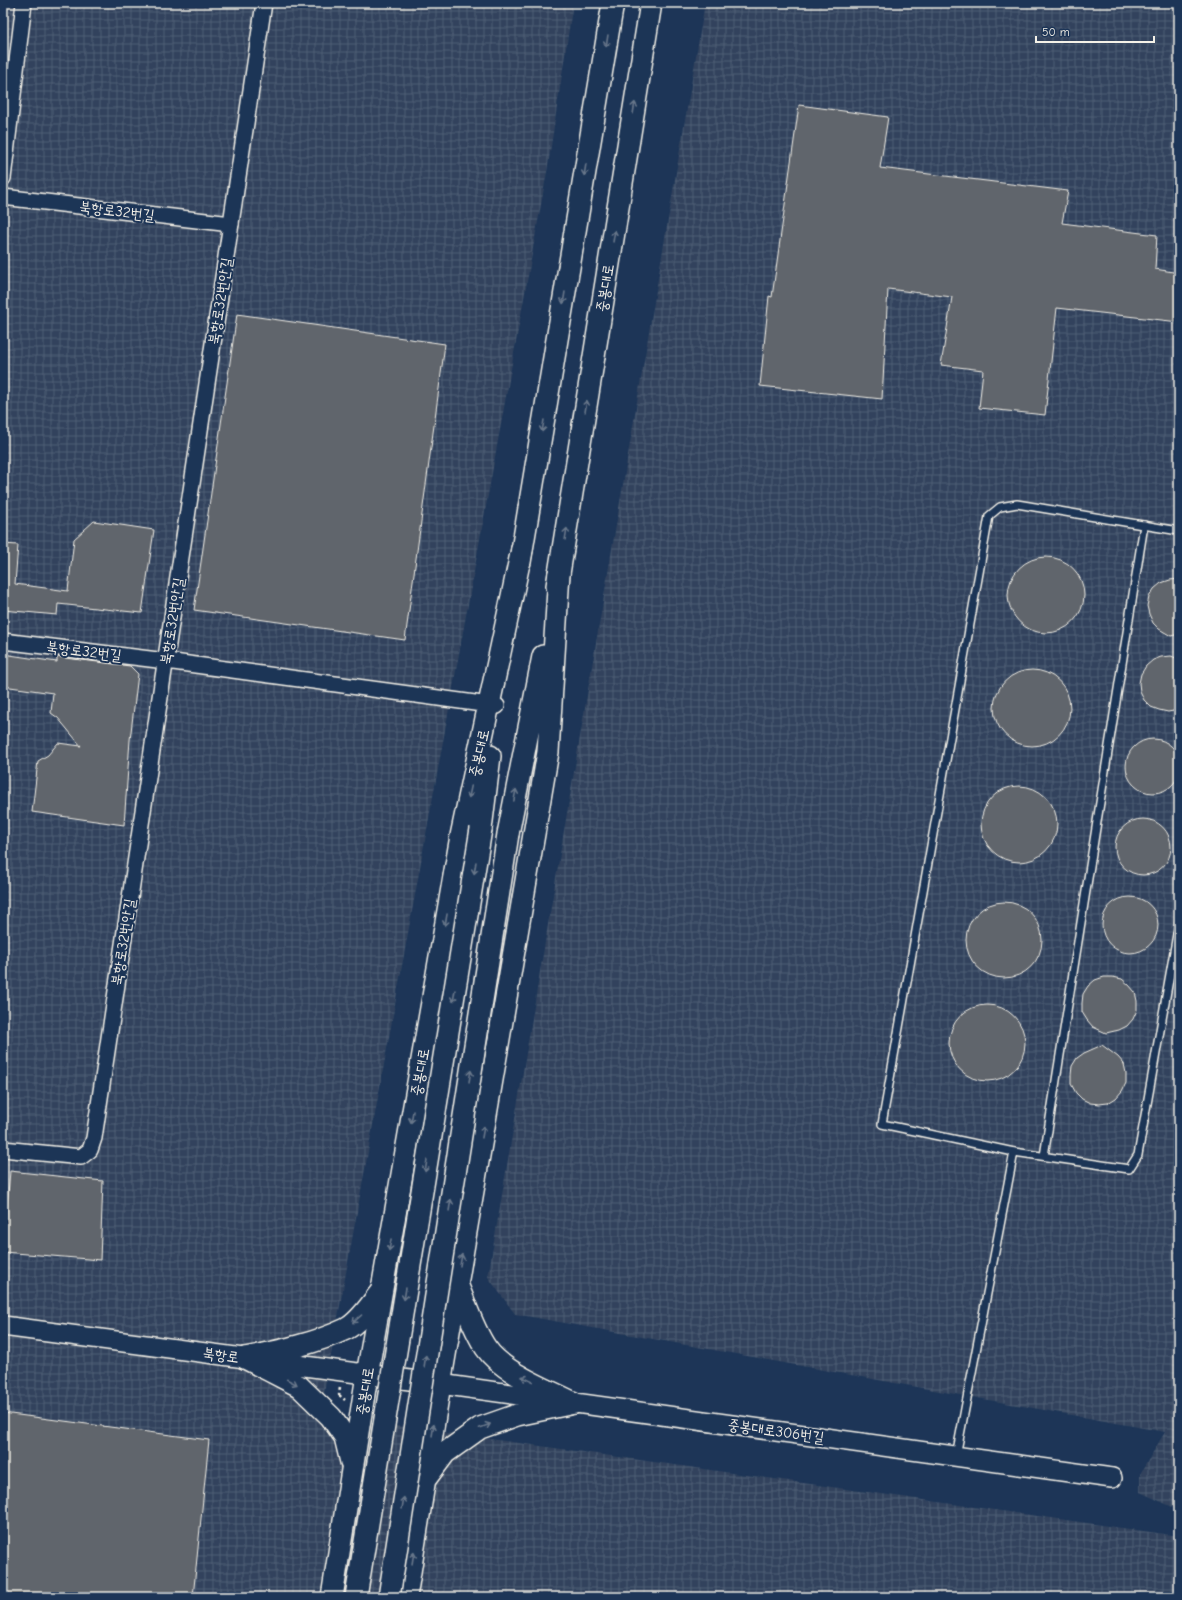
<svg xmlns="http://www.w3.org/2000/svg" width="1182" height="1600" viewBox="0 0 1182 1600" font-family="'Comic Neue','Poor Story',sans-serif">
  <defs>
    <pattern id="industrial-grid" width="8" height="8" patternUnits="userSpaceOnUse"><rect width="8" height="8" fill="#31435d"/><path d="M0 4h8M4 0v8" fill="none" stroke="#4f5f74"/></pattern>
  </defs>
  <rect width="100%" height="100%" fill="#1d3557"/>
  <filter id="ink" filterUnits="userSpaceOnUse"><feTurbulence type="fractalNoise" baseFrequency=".025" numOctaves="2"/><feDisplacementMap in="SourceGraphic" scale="8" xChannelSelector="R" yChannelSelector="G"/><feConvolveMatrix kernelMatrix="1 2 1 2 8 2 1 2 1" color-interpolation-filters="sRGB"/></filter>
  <g filter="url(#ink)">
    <g fill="url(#industrial-grid)">
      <polygon points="3,3 573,3 547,172 320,1415 1179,1536 1179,1597 3,1597"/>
      <polygon points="705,3 1179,3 1179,1510 1140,1492 1140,1474 1165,1432 515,1314 488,1277"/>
    </g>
    <g fill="#61656c" stroke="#f4f1e8">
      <polygon points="799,105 888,117 880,168 1068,191 1062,223 1157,235 1155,269 1179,273 1179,322 1057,308 1045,415 979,408 983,370 941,365 952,297 888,289 882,399 760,386 769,296 772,297"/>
      <polygon points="237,314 445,344 405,640 194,610"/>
      <polygon points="94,521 154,530 142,613 58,604 57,615 3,610 3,544 18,545 15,584 68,591 74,539"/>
      <circle cx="1046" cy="595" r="38"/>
      <polygon points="1179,579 1179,634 1171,636 1159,629 1153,623 1149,614 1147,606 1149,597 1154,589 1161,583 1170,580"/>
      <polygon points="3,654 57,662 57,657 130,666 138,674 130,740 124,825 32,812 38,761 48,755 58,743 81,746 58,718 51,713 53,693 3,686"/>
      <polygon points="1171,656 1179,659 1179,710 1168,712 1159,710 1151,707 1144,700 1140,692 1139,683 1141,674 1146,666 1153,660 1161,657"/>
      <circle cx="1032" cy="708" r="38"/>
      <circle cx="1153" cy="766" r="27"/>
      <circle cx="1019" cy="824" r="38"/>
      <circle cx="1143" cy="847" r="28"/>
      <circle cx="1130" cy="925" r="28"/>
      <circle cx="1004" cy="940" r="38"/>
      <polygon points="1104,977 1113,977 1122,979 1129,985 1135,992 1137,1001 1137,1010 1133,1019 1127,1026 1119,1030 1106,1033 1093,1027 1087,1020 1082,1012 1082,1003 1083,994 1088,986 1095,980"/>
      <circle cx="987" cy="1043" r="38"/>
      <polygon points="1102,1045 1118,1057 1124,1064 1126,1073 1126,1083 1122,1091 1116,1098 1108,1103 1099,1104 1090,1103 1082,1099 1076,1093 1071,1084 1071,1075 1072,1066 1077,1058 1084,1053"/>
      <polygon points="10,1171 103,1181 100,1260 3,1252"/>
      <polygon points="3,1413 209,1440 193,1597 3,1597"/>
    </g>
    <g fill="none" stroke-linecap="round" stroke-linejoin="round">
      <g stroke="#f4f1e8" stroke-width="10">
        <g id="service">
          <polyline points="1179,531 1017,504 1000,507 989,516 882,1124 1014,1152 1129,1169 1138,1155 1179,923"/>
          <polyline points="1044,1156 1144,525"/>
          <polyline points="956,1456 1014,1152"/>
        </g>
      </g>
      <g stroke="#f4f1e8" stroke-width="18">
        <g id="minor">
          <polyline points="3,178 24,3"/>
          <polyline points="3,197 231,224"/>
          <polyline points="3,641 166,661 497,706"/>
          <polyline points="3,1149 81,1157 90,1150 94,1138 264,3"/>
        </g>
      </g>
      <g stroke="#f4f1e8" stroke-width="22">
        <polyline id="tertiary" points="3,1326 440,1384 1112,1478"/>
      </g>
      <g stroke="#f4f1e8" stroke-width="24">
        <g id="secondary">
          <polyline points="520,562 613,3"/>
          <polyline points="557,586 651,3"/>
          <polyline points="481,829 490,756"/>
          <polyline points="508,834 543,656"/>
          <path d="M457 1284C466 1305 473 1329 486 1348 503 1373 547 1389 574 1403"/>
          <polyline points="245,1358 299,1386 331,1417 345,1437 351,1462"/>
          <path d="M245 1358C279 1351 314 1344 346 1329 360 1322 370 1305 380 1293"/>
          <polyline points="427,1477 445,1453 480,1428 517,1415 574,1403"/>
          <polyline points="332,1597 367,1375 461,836 522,549"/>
          <polyline points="406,1597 440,1384 548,752 559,573"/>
        </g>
      </g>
      <polyline stroke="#f4f1e8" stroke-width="2.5" stroke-dasharray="4 3" stroke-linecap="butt" points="340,1387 339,1395 345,1400"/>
      <use href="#service" stroke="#1d3557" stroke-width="7"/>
      <use href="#minor" stroke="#1d3557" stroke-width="15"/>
      <use href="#tertiary" stroke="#1d3557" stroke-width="19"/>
      <use href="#secondary" stroke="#1d3557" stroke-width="21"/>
      <g stroke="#f4f1e8" stroke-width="24" stroke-linecap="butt">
        <g id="secondary-bridge">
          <polyline points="356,1597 481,829"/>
          <polyline points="389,1597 508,834"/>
        </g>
      </g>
      <use href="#secondary-bridge" stroke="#1d3557" stroke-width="21"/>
    </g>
    <defs><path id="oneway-shaft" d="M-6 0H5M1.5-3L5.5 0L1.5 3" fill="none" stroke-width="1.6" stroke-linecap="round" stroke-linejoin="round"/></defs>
    <g stroke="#68778a">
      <use href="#oneway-shaft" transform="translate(607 41) rotate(99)"/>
      <use href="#oneway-shaft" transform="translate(634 108) rotate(-81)"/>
      <use href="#oneway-shaft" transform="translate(585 170) rotate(99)"/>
      <use href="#oneway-shaft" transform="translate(614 236) rotate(-81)"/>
      <use href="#oneway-shaft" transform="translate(564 298) rotate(99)"/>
      <use href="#oneway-shaft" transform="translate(586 406) rotate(-81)"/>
      <use href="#oneway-shaft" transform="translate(543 426) rotate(99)"/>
      <use href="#oneway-shaft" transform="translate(566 534) rotate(-81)"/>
      <use href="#oneway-shaft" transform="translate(470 792) rotate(102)"/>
      <use href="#oneway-shaft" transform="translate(515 795) rotate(-79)"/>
      <use href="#oneway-shaft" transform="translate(475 868) rotate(99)"/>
      <use href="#oneway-shaft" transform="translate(446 920) rotate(100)"/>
      <use href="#oneway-shaft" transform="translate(454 996) rotate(99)"/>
      <use href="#oneway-shaft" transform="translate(470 1076) rotate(-81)"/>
      <use href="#oneway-shaft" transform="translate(412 1117) rotate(100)"/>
      <use href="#oneway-shaft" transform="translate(483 1132) rotate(-80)"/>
      <use href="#oneway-shaft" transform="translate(426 1166) rotate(99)"/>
      <use href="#oneway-shaft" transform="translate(450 1205) rotate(-81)"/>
      <use href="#oneway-shaft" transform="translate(390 1245) rotate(100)"/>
      <use href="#oneway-shaft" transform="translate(461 1260) rotate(-80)"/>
      <use href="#oneway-shaft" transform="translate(405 1294) rotate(99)"/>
      <use href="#oneway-shaft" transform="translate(357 1319) rotate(139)"/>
      <use href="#oneway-shaft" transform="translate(425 1361) rotate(-81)"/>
      <use href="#oneway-shaft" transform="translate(527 1379) rotate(-154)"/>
      <use href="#oneway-shaft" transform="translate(292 1382) rotate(27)"/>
      <use href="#oneway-shaft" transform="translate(485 1426) rotate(-21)"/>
      <use href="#oneway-shaft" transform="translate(433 1430) rotate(-81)"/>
      <use href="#oneway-shaft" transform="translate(403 1503) rotate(-81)"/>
      <use href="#oneway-shaft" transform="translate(413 1558) rotate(-81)"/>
    </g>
  </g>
  <g text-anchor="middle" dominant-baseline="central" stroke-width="4" stroke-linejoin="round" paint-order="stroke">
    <g font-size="15" fill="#f4f1e8" stroke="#1d3557">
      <text transform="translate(117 211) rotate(7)">북항로32번길</text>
      <text transform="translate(605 288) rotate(-81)">중봉대로</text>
      <text transform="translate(220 301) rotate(-81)">북항로32번안길</text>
      <text transform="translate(172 621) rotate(-81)">북항로32번안길</text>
      <text transform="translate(84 651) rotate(7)">북항로32번길</text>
      <text transform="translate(479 753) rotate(-78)">중봉대로</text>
      <text transform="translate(123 942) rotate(-81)">북항로32번안길</text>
      <text transform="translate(420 1072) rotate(-80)">중봉대로</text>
      <text transform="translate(221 1355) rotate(8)">북항로</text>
      <text transform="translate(365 1391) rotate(-81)">중봉대로</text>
      <text transform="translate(776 1431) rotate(8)">중봉대로306번길</text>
    </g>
  </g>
  <rect width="1182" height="1600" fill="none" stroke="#1d3557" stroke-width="16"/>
  <rect x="8" y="8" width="1166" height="1584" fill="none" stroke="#f4f1e8" stroke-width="1.5" filter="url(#ink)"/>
  <path d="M1036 36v6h118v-6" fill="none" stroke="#f4f1e8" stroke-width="2"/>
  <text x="1042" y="36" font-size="12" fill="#f4f1e8" stroke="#1d3557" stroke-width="3" paint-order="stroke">50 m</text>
</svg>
